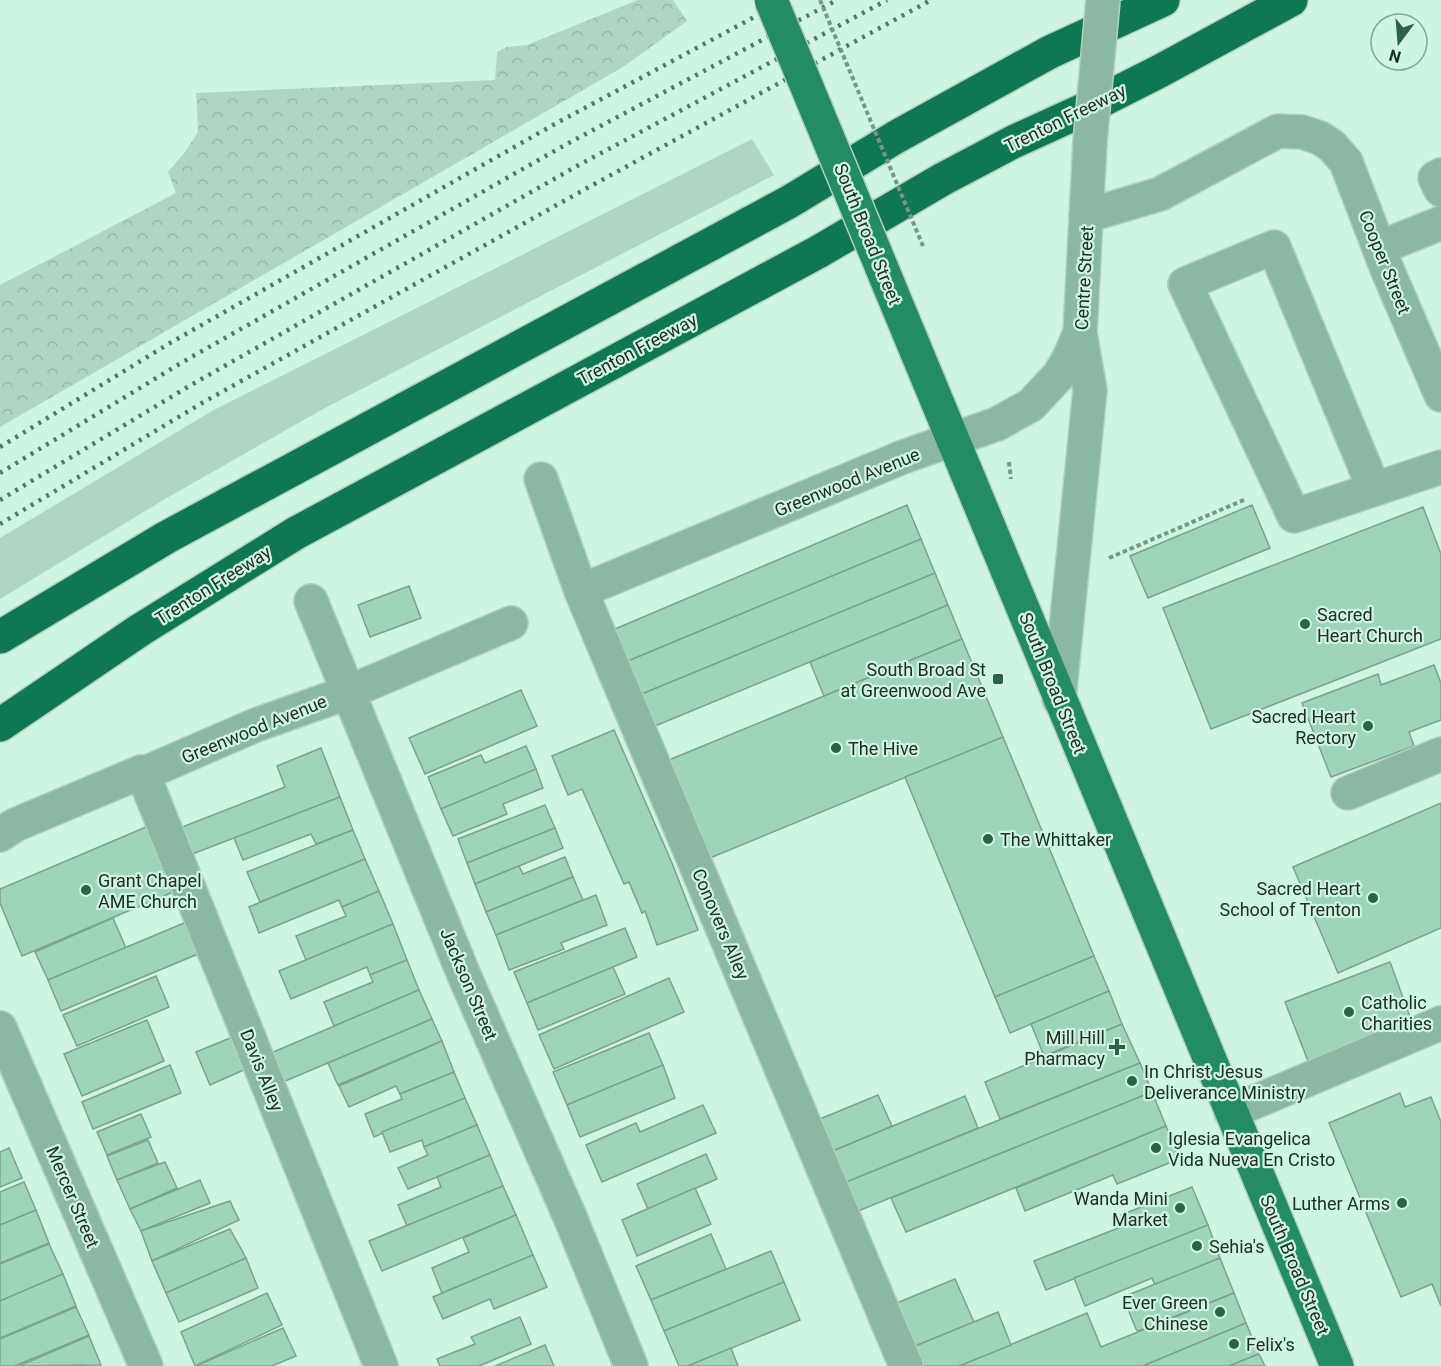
<svg xmlns="http://www.w3.org/2000/svg" width="1441" height="1366" viewBox="0 0 1441 1366" font-family="Roboto,sans-serif">
  <defs>
    <pattern id="forest-crowns" width="20" height="18" patternUnits="userSpaceOnUse" patternTransform="scale(1.5)"><rect width="20" height="18" fill="#b2d5c3"/><path d="M2 6a3 3 0 1 1 6 0M12 15a3 3 0 1 1 6 0" fill="none" stroke="#99b7a8"/></pattern>
  </defs>
  <rect width="100%" height="100%" fill="#cdf5e1"/>
  <polygon fill="#b2d5c3" points="752,139 774,175 323,409 165,499 0,599 0,538 212,411"/>
  <polygon fill="url(#forest-crowns)" points="638,0 673,0 687,21 623,67 0,427 0,285 176,193 168,172 185,152 198,132 196,93 495,80 497,52 506,47 527,45"/>
  <g fill="#9cd5ba" stroke="#7ca28f" stroke-width="1.5">
    <polygon points="907,505 921,539 628,661 615,629"/>
    <polygon points="1252,505 1270,548 1148,598 1130,556"/>
    <polygon points="1423,507 1441,554 1441,639 1211,729 1163,608"/>
    <polygon points="921,539 935,573 642,694 628,661"/>
    <polygon points="935,573 948,605 655,726 642,694"/>
    <polygon points="409,586 421,618 370,637 358,605"/>
    <polygon points="948,605 962,639 824,696 810,662"/>
    <polygon points="962,639 1003,737 710,858 669,760"/>
    <polygon points="1434,665 1441,683 1441,720 1409,732 1414,746 1331,777 1302,703 1378,674 1381,685"/>
    <polygon points="521,690 537,726 425,774 409,738"/>
    <polygon points="614,730 672,863 698,930 657,945 645,911 642,913 629,882 624,884 582,789 568,795 552,756"/>
    <polygon points="1003,737 1094,956 995,997 905,777"/>
    <polygon points="526,746 536,769 441,809 428,777 481,755 485,763"/>
    <polygon points="321,748 340,797 182,858 172,831 285,787 277,766"/>
    <polygon points="536,769 543,788 503,804 507,814 453,836 441,809"/>
    <polygon points="340,797 353,830 316,844 311,834 243,860 234,838"/>
    <polygon points="1441,803 1441,928 1338,973 1293,867"/>
    <polygon points="545,805 555,828 467,863 458,839"/>
    <polygon points="146,827 173,892 22,956 0,903 0,889"/>
    <polygon points="555,828 563,848 475,884 467,863"/>
    <polygon points="353,830 365,859 260,902 247,872"/>
    <polygon points="565,857 573,877 486,912 475,884 519,866 523,874"/>
    <polygon points="365,859 379,891 342,907 339,900 259,933 249,907"/>
    <polygon points="573,877 583,900 496,935 486,912"/>
    <polygon points="379,891 393,924 306,960 296,936 346,916 342,907"/>
    <polygon points="596,895 607,925 561,943 564,949 509,970 496,935"/>
    <polygon points="113,918 126,948 48,980 35,952"/>
    <polygon points="184,923 198,954 61,1011 48,980"/>
    <polygon points="393,924 407,960 370,975 367,967 291,999 279,971"/>
    <polygon points="625,928 637,957 527,1003 514,972"/>
    <polygon points="1094,956 1109,991 1010,1033 995,997"/>
    <polygon points="407,960 419,990 334,1026 324,1002 373,982 370,975"/>
    <polygon points="1390,962 1412,1022 1308,1061 1285,1002"/>
    <polygon points="613,967 625,994 538,1030 527,1003"/>
    <polygon points="156,976 169,1007 77,1046 63,1015"/>
    <polygon points="669,978 684,1012 554,1069 539,1035"/>
    <polygon points="419,990 432,1019 283,1082 271,1053"/>
    <polygon points="1109,991 1122,1024 1044,1056 1031,1024"/>
    <polygon points="432,1019 442,1041 338,1085 328,1063"/>
    <polygon points="147,1020 164,1061 82,1096 64,1054"/>
    <polygon points="1122,1024 1140,1063 1000,1119 985,1082"/>
    <polygon points="649,1033 663,1065 567,1105 553,1072"/>
    <polygon points="235,1036 248,1068 210,1085 196,1052"/>
    <polygon points="442,1041 454,1072 400,1094 396,1086 349,1107 339,1086"/>
    <polygon points="1140,1063 1152,1092 858,1211 846,1182"/>
    <polygon points="170,1065 181,1093 93,1129 82,1102"/>
    <polygon points="663,1065 675,1098 580,1137 567,1105"/>
    <polygon points="454,1072 465,1098 374,1137 365,1114 402,1099 400,1094"/>
    <polygon points="1152,1092 1166,1126 906,1232 891,1198"/>
    <polygon points="1400,1093 1405,1107 1431,1097 1441,1122 1441,1306 1432,1284 1401,1297 1329,1123"/>
    <polygon points="878,1095 892,1126 833,1151 820,1119"/>
    <polygon points="965,1096 978,1128 846,1182 833,1151"/>
    <polygon points="465,1098 477,1125 424,1147 422,1140 390,1152 382,1132"/>
    <polygon points="703,1105 716,1133 602,1182 586,1145 636,1123 640,1132"/>
    <polygon points="141,1114 151,1137 107,1155 97,1132"/>
    <polygon points="477,1125 490,1155 408,1189 398,1168 428,1155 424,1147"/>
    <polygon points="1166,1126 1179,1159 1117,1184 1113,1175 1025,1211 1016,1188"/>
    <polygon points="148,1140 158,1163 117,1180 107,1156"/>
    <polygon points="9,1148 22,1178 0,1187 0,1152"/>
    <polygon points="706,1154 717,1179 648,1209 637,1184"/>
    <polygon points="490,1155 503,1186 407,1226 398,1205 441,1187 437,1177"/>
    <polygon points="165,1162 177,1188 130,1209 117,1180"/>
    <polygon points="200,1180 210,1203 141,1231 130,1209"/>
    <polygon points="24,1182 36,1210 0,1225 0,1192"/>
    <polygon points="503,1186 516,1215 382,1271 369,1241"/>
    <polygon points="1192,1187 1208,1225 1046,1290 1034,1261 1126,1225 1121,1215"/>
    <polygon points="695,1188 711,1224 637,1256 622,1220"/>
    <polygon points="230,1201 239,1220 152,1261 141,1231"/>
    <polygon points="36,1210 49,1243 0,1263 0,1225"/>
    <polygon points="516,1215 533,1255 442,1293 432,1268 469,1252 463,1238"/>
    <polygon points="1208,1225 1220,1258 1155,1285 1152,1278 1085,1306 1074,1278"/>
    <polygon points="230,1229 246,1258 166,1293 152,1261"/>
    <polygon points="711,1234 726,1269 651,1300 636,1266"/>
    <polygon points="49,1244 63,1274 0,1301 0,1264"/>
    <polygon points="771,1251 784,1282 664,1331 651,1300"/>
    <polygon points="533,1255 547,1287 494,1309 490,1299 443,1319 433,1297"/>
    <polygon points="246,1258 258,1288 179,1322 166,1293"/>
    <polygon points="1220,1258 1234,1293 1138,1331 1136,1329 1123,1297"/>
    <polygon points="63,1274 76,1306 0,1338 0,1301"/>
    <polygon points="955,1279 974,1322 913,1347 892,1305"/>
    <polygon points="784,1282 800,1320 688,1366 679,1366 664,1331"/>
    <polygon points="267,1293 282,1325 195,1366 181,1332"/>
    <polygon points="1234,1293 1246,1323 1143,1366 959,1366 1087,1313 1101,1347"/>
    <polygon points="76,1307 89,1335 15,1366 0,1366 0,1339"/>
    <polygon points="998,1312 1011,1345 959,1366 921,1366 913,1347"/>
    <polygon points="520,1317 531,1344 479,1366 440,1366 437,1359 475,1344 471,1337"/>
    <polygon points="1246,1323 1259,1354 1229,1366 1143,1366"/>
    <polygon points="283,1328 296,1356 272,1366 196,1366"/>
    <polygon points="89,1336 101,1365 19,1366"/>
    <polygon points="545,1345 554,1366 495,1366"/>
    <polygon points="731,1348 738,1366 688,1366"/>
    <polygon points="1259,1354 1265,1366 1229,1366"/>
  </g>
  <g fill="none" stroke-linecap="round" stroke-linejoin="round">
    <g stroke="#aed1c0" stroke-width="36">
      <g id="minor">
        <polyline points="1441,175 1435,178 1441,190"/>
        <polyline points="1086,216 1160,194 1278,131 1302,132 1320,138 1332,146 1346,162 1387,269 1441,395"/>
        <polyline points="1379,248 1441,223"/>
        <polyline points="541,479 581,591 906,1366"/>
        <polyline points="1374,489 1274,247 1185,284 1294,516 1441,467"/>
        <polyline points="581,591 903,457 997,424 1031,405 1059,375 1069,358 1080,333"/>
        <polyline points="311,601 464,975 570,1217 631,1366"/>
        <polyline points="1059,699 1090,390 1080,333 1090,142"/>
        <polyline points="143,774 381,1366"/>
        <polyline points="1348,793 1441,754"/>
        <polyline points="0,835 15,825 141,772 143,774 256,725 349,692 511,623"/>
        <polyline points="0,1028 146,1366"/>
        <polyline points="1231,1112 1441,1023"/>
      </g>
    </g>
    <g stroke="#aed1c0" stroke-width="36">
      <polyline id="major" points="900,312 1337,1366"/>
    </g>
    <g stroke="#aed1c0" stroke-width="36">
      <g id="highway">
        <polyline points="0,637 167,537 789,202 896,137 1050,52 1163,0"/>
        <polyline points="0,725 140,630 296,533 818,252 943,179 1013,142 1081,111 1160,71 1291,0"/>
      </g>
    </g>
    <g stroke="#7a9688" stroke-width="4" stroke-dasharray="4.5 3" stroke-linecap="butt">
      <polyline points="1009,462 1011,479"/>
      <polyline points="1109,558 1246,499"/>
    </g>
    <use href="#minor" stroke="#8ab8a2" stroke-width="33"/>
    <use href="#major" stroke="#248c65" stroke-width="33"/>
    <use href="#highway" stroke="#107754" stroke-width="33"/>
    <g stroke="#5d7469" stroke-width="4.5" stroke-dasharray="3 6" stroke-linecap="butt">
      <polyline points="0,447 170,343 553,125 786,0"/>
      <polyline points="0,473 181,363 565,145 837,0"/>
      <polyline points="0,500 191,385 577,166 887,0"/>
      <polyline points="0,524 202,403 589,187 931,0"/>
    </g>
    <g stroke="#aed1c0" stroke-width="36" stroke-linecap="butt">
      <polyline id="minor-bridge" points="1090,142 1103,0"/>
    </g>
    <g stroke="#aed1c0" stroke-width="36" stroke-linecap="butt">
      <polyline id="major-bridge" points="771,0 900,312"/>
    </g>
    <polyline stroke="#7a9688" stroke-width="4" stroke-dasharray="4.5 3" stroke-linecap="butt" points="820,0 923,246"/>
    <use href="#minor-bridge" stroke="#8ab8a2" stroke-width="33"/>
    <use href="#major-bridge" stroke="#248c65" stroke-width="33"/>
  </g>
  <g fill="#2a624a" stroke="#cdf5e1" stroke-width="2">
    <circle cx="1305" cy="624" r="6"/>
    <rect x="992" y="673" width="12" height="12" rx="3"/>
    <circle cx="1368" cy="726" r="6"/>
    <circle cx="836" cy="748" r="6"/>
    <circle cx="988" cy="839" r="6"/>
    <circle cx="86" cy="890" r="6"/>
    <circle cx="1373" cy="898" r="6"/>
    <circle cx="1349" cy="1012" r="6"/>
    <path d="M1114 1038h6v6h6v6h-6v6h-6v-6h-6v-6h6z"/>
    <circle cx="1132" cy="1081" r="6"/>
    <circle cx="1156" cy="1148" r="6"/>
    <circle cx="1402" cy="1203" r="6"/>
    <circle cx="1180" cy="1208" r="6"/>
    <circle cx="1197" cy="1246" r="6"/>
    <circle cx="1220" cy="1312" r="6"/>
    <circle cx="1234" cy="1344" r="6"/>
  </g>
  <g text-anchor="middle" dominant-baseline="central" stroke-width="4.5" stroke-linejoin="round" paint-order="stroke">
    <g font-size="18" fill="#202f28" stroke="#cdf5e1">
      <text transform="translate(1065 118) rotate(-26)">Trenton Freeway</text>
      <text transform="translate(868 234) rotate(68)">South Broad Street</text>
      <text transform="translate(1385 262) rotate(68)">Cooper Street</text>
      <text transform="translate(1084 278) rotate(-87)">Centre Street</text>
      <text transform="translate(637 349) rotate(-28)">Trenton Freeway</text>
      <text transform="translate(847 482) rotate(-22)">Greenwood Avenue</text>
      <text transform="translate(213 585) rotate(-32)">Trenton Freeway</text>
      <text transform="translate(1053 683) rotate(68)">South Broad Street</text>
      <text transform="translate(254 729) rotate(-22)">Greenwood Avenue</text>
      <text transform="translate(721 924) rotate(67)">Conovers Alley</text>
      <text transform="translate(469 984) rotate(67)">Jackson Street</text>
      <text transform="translate(262 1070) rotate(68)">Davis Alley</text>
      <text transform="translate(73 1197) rotate(67)">Mercer Street</text>
      <text transform="translate(1295 1265) rotate(67)">South Broad Street</text>
    </g>
    <g font-size="18" fill="#202f28" stroke="#cdf5e1" text-anchor="start">
      <text x="1317" y="614">Sacred<tspan x="1317" dy="21">Heart Church</tspan></text>
      <text x="986" y="669" text-anchor="end">South Broad St<tspan x="986" dy="21">at Greenwood Ave</tspan></text>
      <text x="1356" y="716" text-anchor="end">Sacred Heart<tspan x="1356" dy="21">Rectory</tspan></text>
      <text x="848" y="748">The Hive</text>
      <text x="1000" y="839">The Whittaker</text>
      <text x="98" y="880">Grant Chapel<tspan x="98" dy="21">AME Church</tspan></text>
      <text x="1361" y="888" text-anchor="end">Sacred Heart<tspan x="1361" dy="21">School of Trenton</tspan></text>
      <text x="1361" y="1002">Catholic<tspan x="1361" dy="21">Charities</tspan></text>
      <text x="1105" y="1037" text-anchor="end">Mill Hill<tspan x="1105" dy="21">Pharmacy</tspan></text>
      <text x="1144" y="1071">In Christ Jesus<tspan x="1144" dy="21">Deliverance Ministry</tspan></text>
      <text x="1168" y="1138">Iglesia Evangelica<tspan x="1168" dy="21">Vida Nueva En Cristo</tspan></text>
      <text x="1168" y="1198" text-anchor="end">Wanda Mini<tspan x="1168" dy="21">Market</tspan></text>
      <text x="1390" y="1203" text-anchor="end">Luther Arms</text>
      <text x="1209" y="1246">Sehia's</text>
      <text x="1208" y="1302" text-anchor="end">Ever Green<tspan x="1208" dy="21">Chinese</tspan></text>
      <text x="1246" y="1344">Felix's</text>
    </g>
  </g>
  <g transform="translate(1399 42) rotate(196)"><circle r="28" fill="#cdf5e1" stroke="#88a697" stroke-width="1.5"/>
  <path d="M0-4.5L10 22L0 15L-10 22Z" fill="#2a624a"/>
  <text y="-9" font-size="16" font-weight="bold" text-anchor="middle" fill="#202f28">N</text>
  </g>
</svg>
